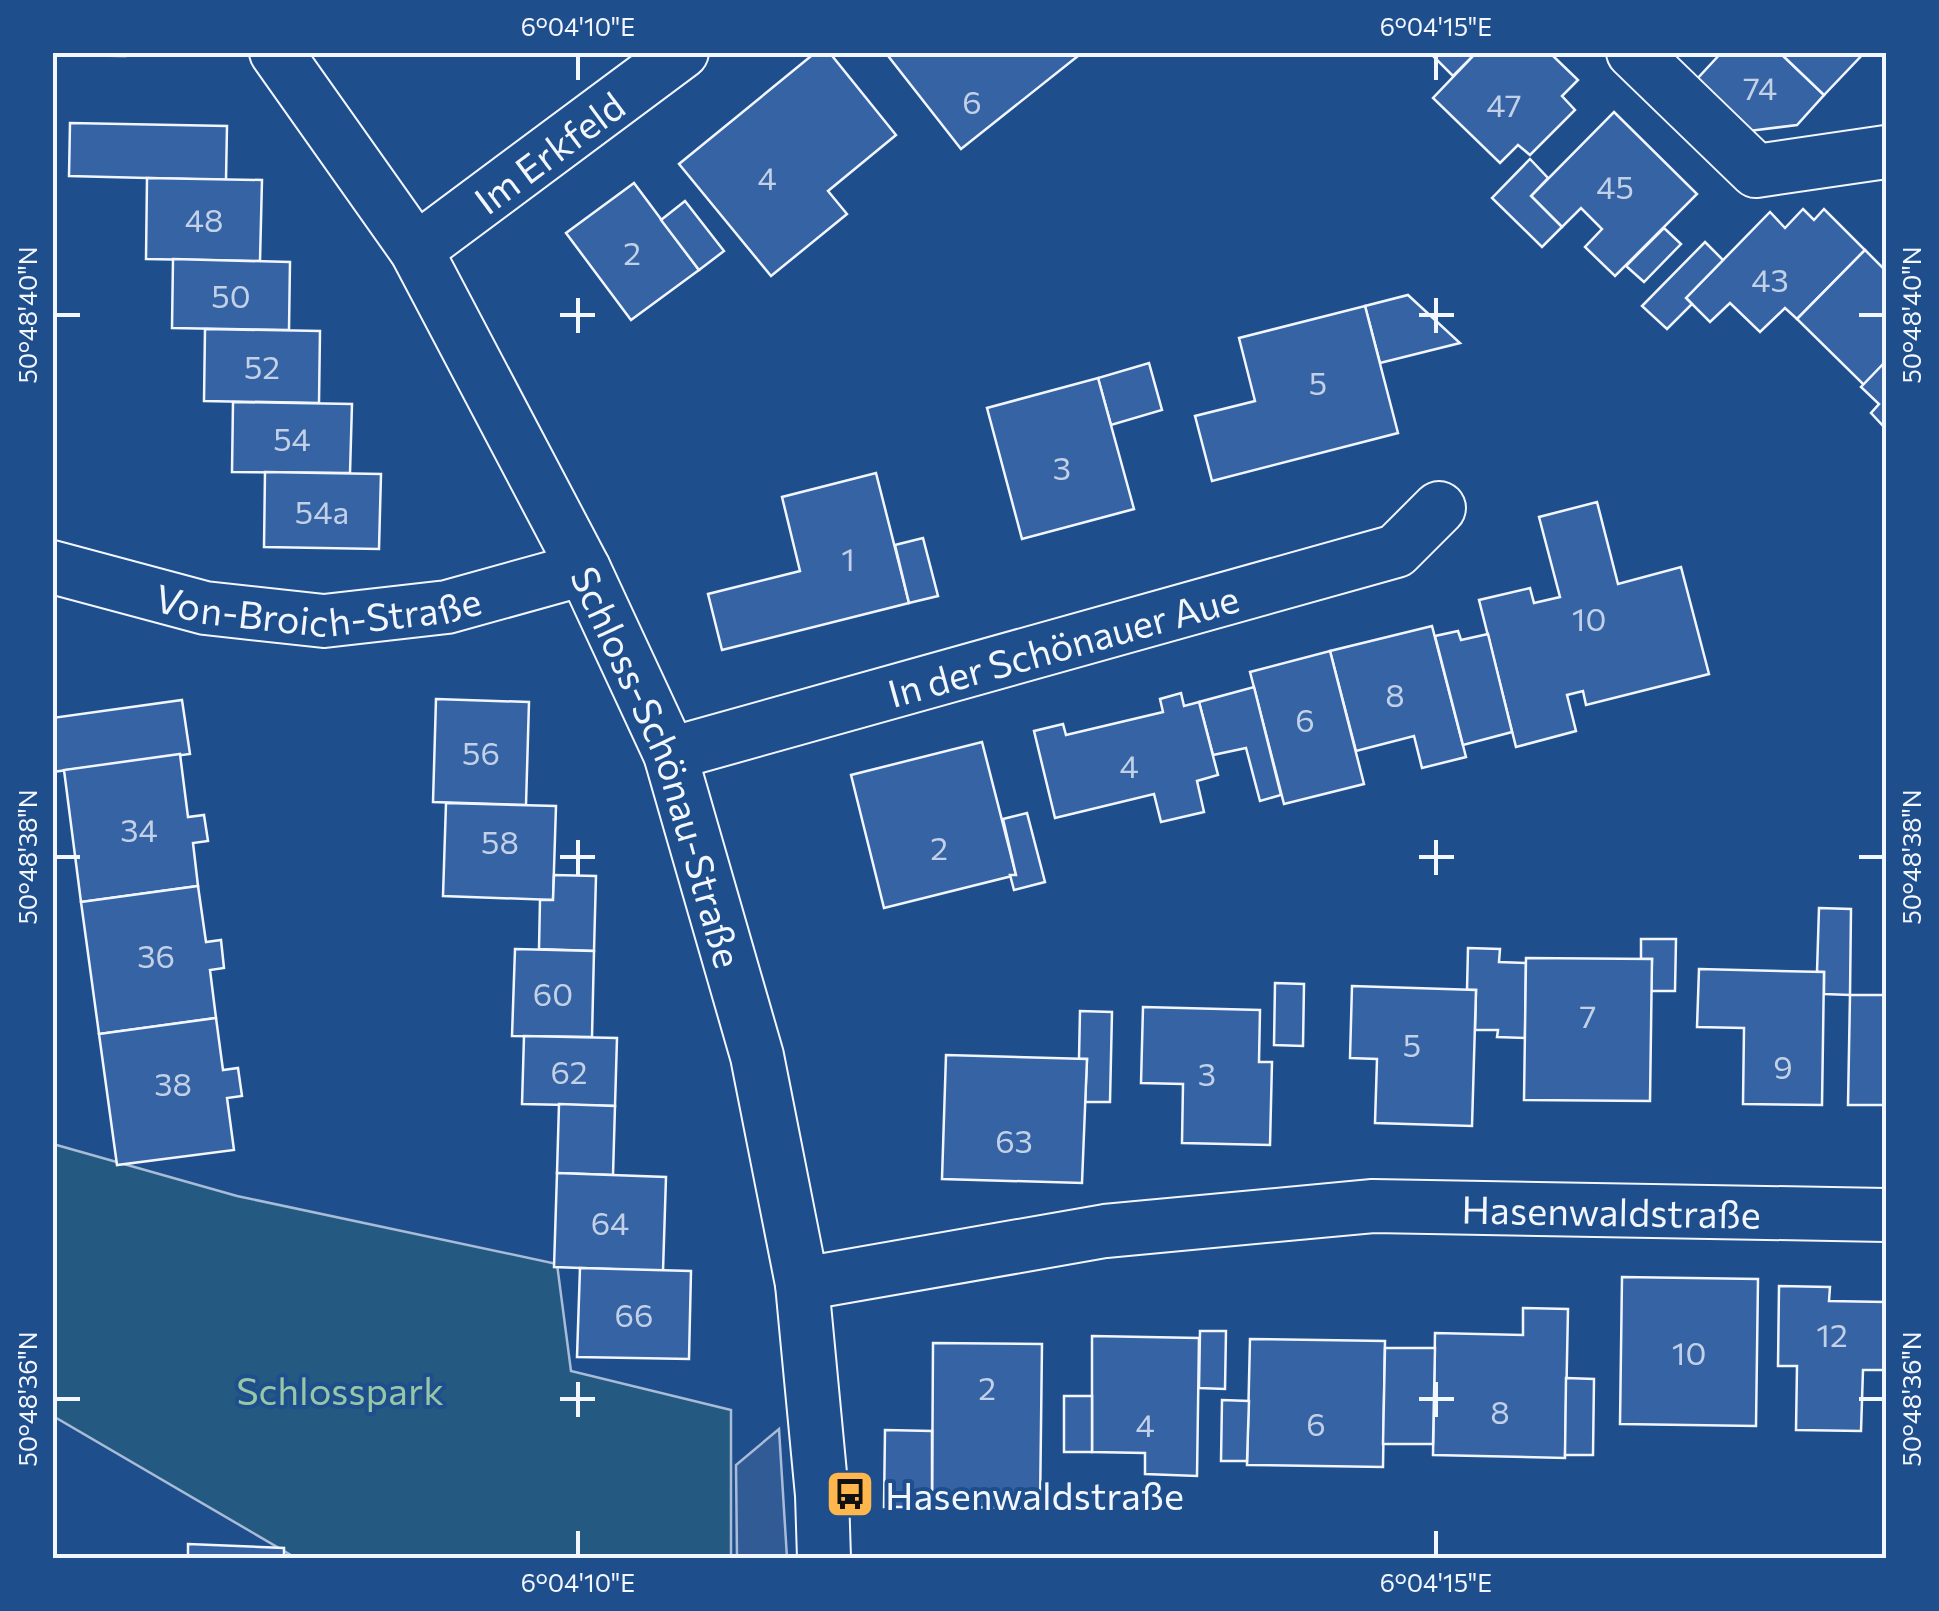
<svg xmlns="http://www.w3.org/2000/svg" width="1939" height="1611" viewBox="0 0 1939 1611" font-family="Commissioner,sans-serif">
  <rect width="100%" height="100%" fill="#1f4e8c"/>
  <polygon fill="#245a82" stroke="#a8bbd7" stroke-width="2.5" points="53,1144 237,1196 557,1264 571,1371 731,1410 731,1558 296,1558 53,1416"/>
  <polygon fill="#305b95" stroke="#a8bbd7" stroke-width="2.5" points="779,1429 787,1558 737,1558 736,1465"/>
  <g fill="#3563a3" stroke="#f2f6ff" stroke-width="2.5">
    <polygon points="52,52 125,52 125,56 52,55"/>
    <polygon points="816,52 829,52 896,135 828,191 847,214 771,276 679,164"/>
    <polygon points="885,52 1083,52 961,149"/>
    <polygon points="1429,52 1477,52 1453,76"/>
    <polygon points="1477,52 1549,52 1578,80 1562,96 1575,110 1530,155 1518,145 1500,163 1433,98"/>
    <polygon points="1722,52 1779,52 1824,95 1797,125 1749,131 1697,79"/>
    <polygon points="1779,52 1865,52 1824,95"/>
    <polygon points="1614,112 1697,194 1615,276 1585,247 1602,229 1581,208 1562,227 1531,196"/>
    <polygon points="70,123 227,126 226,180 69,176"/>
    <polygon points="1530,159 1548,178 1531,196 1562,227 1542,247 1492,198"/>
    <polygon points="147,178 262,180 260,261 146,259"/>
    <polygon points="634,183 699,270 631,320 566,233"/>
    <polygon points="685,201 724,251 699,270 661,220"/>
    <polygon points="1803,209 1814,220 1824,209 1865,250 1797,319 1785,308 1760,332 1730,303 1710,322 1686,298 1770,212 1785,228"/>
    <polygon points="1664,228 1681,244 1644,282 1626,266"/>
    <polygon points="1705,242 1723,260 1686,298 1692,304 1667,329 1642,306"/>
    <polygon points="1865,250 1886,271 1886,361 1864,385 1797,319"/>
    <polygon points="173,259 290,262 289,330 172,328"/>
    <polygon points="1408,295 1460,343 1380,363 1365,306"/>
    <polygon points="1365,306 1398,433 1212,481 1195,416 1255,401 1239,338"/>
    <polygon points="205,329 320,331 319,403 204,401"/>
    <polygon points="1886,361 1886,429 1871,413 1879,404 1861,387"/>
    <polygon points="1149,363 1162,410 1111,425 1098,378"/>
    <polygon points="1098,378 1134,509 1022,539 987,408"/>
    <polygon points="233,402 352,404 350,473 232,472"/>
    <polygon points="265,472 381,474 379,549 264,547"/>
    <polygon points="876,473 909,603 722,650 708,594 800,571 782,497"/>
    <polygon points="1597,502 1618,584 1681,567 1709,674 1586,705 1583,691 1567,695 1576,731 1516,747 1479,600 1530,588 1534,603 1560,597 1539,517"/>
    <polygon points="923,538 938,596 909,603 895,545"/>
    <polygon points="1432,626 1466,757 1422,768 1414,736 1356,751 1330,651"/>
    <polygon points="1458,631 1461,640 1488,634 1512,732 1463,745 1435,636"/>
    <polygon points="1330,651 1364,784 1284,804 1250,672"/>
    <polygon points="1254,687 1281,795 1260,801 1246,748 1213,755 1199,702"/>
    <polygon points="1181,693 1184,706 1199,702 1218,775 1197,781 1204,812 1161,822 1154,794 1055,818 1034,731 1063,724 1066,735 1163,712 1160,699"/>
    <polygon points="436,699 529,702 526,805 433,802"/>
    <polygon points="182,700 190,754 52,772 52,718"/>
    <polygon points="982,742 1016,875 884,908 851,775"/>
    <polygon points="180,754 188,817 204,815 208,841 193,843 198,886 81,902 64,770"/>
    <polygon points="446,803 556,806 553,900 443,896"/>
    <polygon points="1027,813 1045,882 1014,890 1010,875 1016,875 1003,819"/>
    <polygon points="554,875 596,876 594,951 539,949 540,900 553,900"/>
    <polygon points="198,886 206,942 221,940 224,968 210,970 216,1018 99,1034 81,902"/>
    <polygon points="1819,908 1851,909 1850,995 1824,994 1824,972 1817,972"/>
    <polygon points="1641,939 1676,939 1675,991 1651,991 1652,959 1641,959"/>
    <polygon points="1468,948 1500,949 1499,962 1526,963 1525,1038 1497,1037 1498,1030 1475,1030 1476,990 1467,990"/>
    <polygon points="515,949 594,951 592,1037 512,1036"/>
    <polygon points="1526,958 1652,959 1650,1101 1524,1100"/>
    <polygon points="1699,969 1824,972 1822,1105 1743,1104 1744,1028 1697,1027"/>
    <polygon points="1275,983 1304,984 1303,1046 1274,1045"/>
    <polygon points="1352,986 1476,990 1472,1126 1375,1123 1377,1059 1350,1058"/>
    <polygon points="1850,995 1886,995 1886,1105 1848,1105"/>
    <polygon points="1143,1007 1260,1010 1259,1062 1272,1062 1270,1145 1182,1143 1183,1084 1141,1083"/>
    <polygon points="1080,1011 1112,1012 1110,1102 1085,1102 1087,1059 1079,1059"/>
    <polygon points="216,1018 223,1070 238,1068 242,1096 227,1098 234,1150 117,1165 99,1034"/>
    <polygon points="524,1036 617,1038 615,1106 522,1104"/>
    <polygon points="946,1055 1087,1059 1082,1183 942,1179"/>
    <polygon points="559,1104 615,1106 613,1175 557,1173"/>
    <polygon points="557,1173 666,1177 663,1271 554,1267"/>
    <polygon points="580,1268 691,1271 689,1359 577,1357"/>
    <polygon points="1622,1277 1758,1279 1756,1426 1620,1424"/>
    <polygon points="1779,1286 1830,1287 1829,1301 1886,1302 1886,1292 1886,1370 1863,1370 1861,1431 1796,1430 1797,1366 1778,1366"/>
    <polygon points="1523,1308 1568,1309 1565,1458 1433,1455 1435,1333 1523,1335"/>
    <polygon points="1200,1331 1226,1331 1225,1389 1199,1388"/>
    <polygon points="1092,1336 1199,1338 1197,1476 1145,1474 1145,1453 1092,1452"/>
    <polygon points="1250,1339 1385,1341 1383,1467 1247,1465"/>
    <polygon points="933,1343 1042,1344 1040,1508 932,1507"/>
    <polygon points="1385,1348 1435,1348 1433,1444 1383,1444"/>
    <polygon points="1566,1378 1594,1379 1593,1455 1565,1455"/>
    <rect x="1064" y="1396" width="28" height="56"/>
    <polygon points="1222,1400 1249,1401 1247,1461 1221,1461"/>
    <polygon points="885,1430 932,1431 932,1507 884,1507"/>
    <polygon points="188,1544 284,1548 284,1558 188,1558"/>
  </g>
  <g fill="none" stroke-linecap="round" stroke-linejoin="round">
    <g stroke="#f2f6ff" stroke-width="56">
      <g id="street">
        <path id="s1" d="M276 52 416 250 584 569 670 754 757 1056 802 1284 822 1495 824 1558"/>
        <polyline points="1633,52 1756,171 1886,152"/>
        <path id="s2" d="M416 250 682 52"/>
        <path id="s3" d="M52 567 205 608 324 621 447 607 584 569"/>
        <path id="s4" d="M670 754 1396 551 1439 508"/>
        <path id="s5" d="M802 1284 1105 1231 1373 1206 1886 1215"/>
      </g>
    </g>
    <use href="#street" stroke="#1f4e8c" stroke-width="52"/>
  </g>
  <path fill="none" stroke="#f2f6ff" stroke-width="4" d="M578 55V80M1436 55V80M578 298V333M1436 298V333M55 315H80M560 315H595M1419 315H1454M1859 315H1884M578 840V875M1436 840V875M55 857H80M560 857H595M1419 857H1454M1859 857H1884M578 1382V1417M1436 1382V1417M55 1399H80M560 1399H595M1419 1399H1454M1859 1399H1884M578 1531V1556M1436 1531V1556"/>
  <defs>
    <g id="bus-square" transform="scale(2.5)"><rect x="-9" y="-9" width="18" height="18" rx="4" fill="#ffb74d" stroke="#1f4e8c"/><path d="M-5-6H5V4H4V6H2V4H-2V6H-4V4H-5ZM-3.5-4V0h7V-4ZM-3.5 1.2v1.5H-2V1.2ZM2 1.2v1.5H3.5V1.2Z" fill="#111"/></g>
  </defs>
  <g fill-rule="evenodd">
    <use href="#bus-square" x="850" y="1494"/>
  </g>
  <g text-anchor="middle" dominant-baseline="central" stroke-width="8" stroke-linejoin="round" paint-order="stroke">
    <g font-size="32" fill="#c3d1e8">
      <text x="1760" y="87">74</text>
      <text x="972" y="101">6</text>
      <text x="1504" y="104">47</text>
      <text x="767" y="177">4</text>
      <text x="1615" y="186">45</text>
      <text x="204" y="219">48</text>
      <text x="632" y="252">2</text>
      <text x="1770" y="279">43</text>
      <text x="231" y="295">50</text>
      <text x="262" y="366">52</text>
      <text x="1318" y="382">5</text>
      <text x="292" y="438">54</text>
      <text x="1062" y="467">3</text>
      <text x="322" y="511">54a</text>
      <text x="848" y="558">1</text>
      <text x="1589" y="618">10</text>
      <text x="1395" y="694">8</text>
      <text x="1305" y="719">6</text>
      <text x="481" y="752">56</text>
      <text x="1129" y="765">4</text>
      <text x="139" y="829">34</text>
      <text x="500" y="841">58</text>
      <text x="939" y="847">2</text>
      <text x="156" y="955">36</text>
      <text x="553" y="993">60</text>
      <text x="1588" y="1015">7</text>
      <text x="1412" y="1044">5</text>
      <text x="1783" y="1066">9</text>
      <text x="569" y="1071">62</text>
      <text x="1207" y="1073">3</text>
      <text x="173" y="1083">38</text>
      <text x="1014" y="1140">63</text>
      <text x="610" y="1222">64</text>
      <text x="634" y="1314">66</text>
      <text x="1832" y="1334">12</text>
      <text x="1689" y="1352">10</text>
      <text x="987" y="1387">2</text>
      <text x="1500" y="1411">8</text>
      <text x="1316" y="1423">6</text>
      <text x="1145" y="1424">4</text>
    </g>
    <g font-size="38" fill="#f2f6ff" stroke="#1f4e8c">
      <text stroke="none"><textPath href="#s2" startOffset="165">Im Erkfeld</textPath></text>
      <text stroke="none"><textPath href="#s3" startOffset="272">Von-Broich-Straße</textPath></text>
      <text stroke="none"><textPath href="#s4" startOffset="408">In der Schönauer Aue</textPath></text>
      <text stroke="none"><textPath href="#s1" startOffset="815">Schloss-Schönau-Straße</textPath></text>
      <text stroke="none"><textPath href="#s5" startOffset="815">Hasenwaldstraße</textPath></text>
    </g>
    <g font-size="38" fill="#97c8a6" stroke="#1f4e8c">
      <text x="340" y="1389">Schlosspark</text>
    </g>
    <g font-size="38" fill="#f2f6ff" stroke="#1f4e8c" text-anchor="start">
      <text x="885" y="1494">Hasenwaldstraße</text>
    </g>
  </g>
  <rect width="1939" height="1611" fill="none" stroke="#1f4e8c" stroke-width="110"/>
  <rect x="55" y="55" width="1829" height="1501" fill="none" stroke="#f2f6ff" stroke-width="4"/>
  <g font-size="25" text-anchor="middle" fill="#f2f6ff">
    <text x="578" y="36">6°04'10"E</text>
    <text x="1436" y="36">6°04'15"E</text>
    <text transform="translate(28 315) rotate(-90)" y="9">50°48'40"N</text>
    <text transform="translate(1912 315) rotate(-90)" y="9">50°48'40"N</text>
    <text transform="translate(28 857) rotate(-90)" y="9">50°48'38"N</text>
    <text transform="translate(1912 857) rotate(-90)" y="9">50°48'38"N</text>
    <text transform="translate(28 1399) rotate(-90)" y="9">50°48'36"N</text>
    <text transform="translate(1912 1399) rotate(-90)" y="9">50°48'36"N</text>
    <text x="578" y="1592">6°04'10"E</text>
    <text x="1436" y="1592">6°04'15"E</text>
  </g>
</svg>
